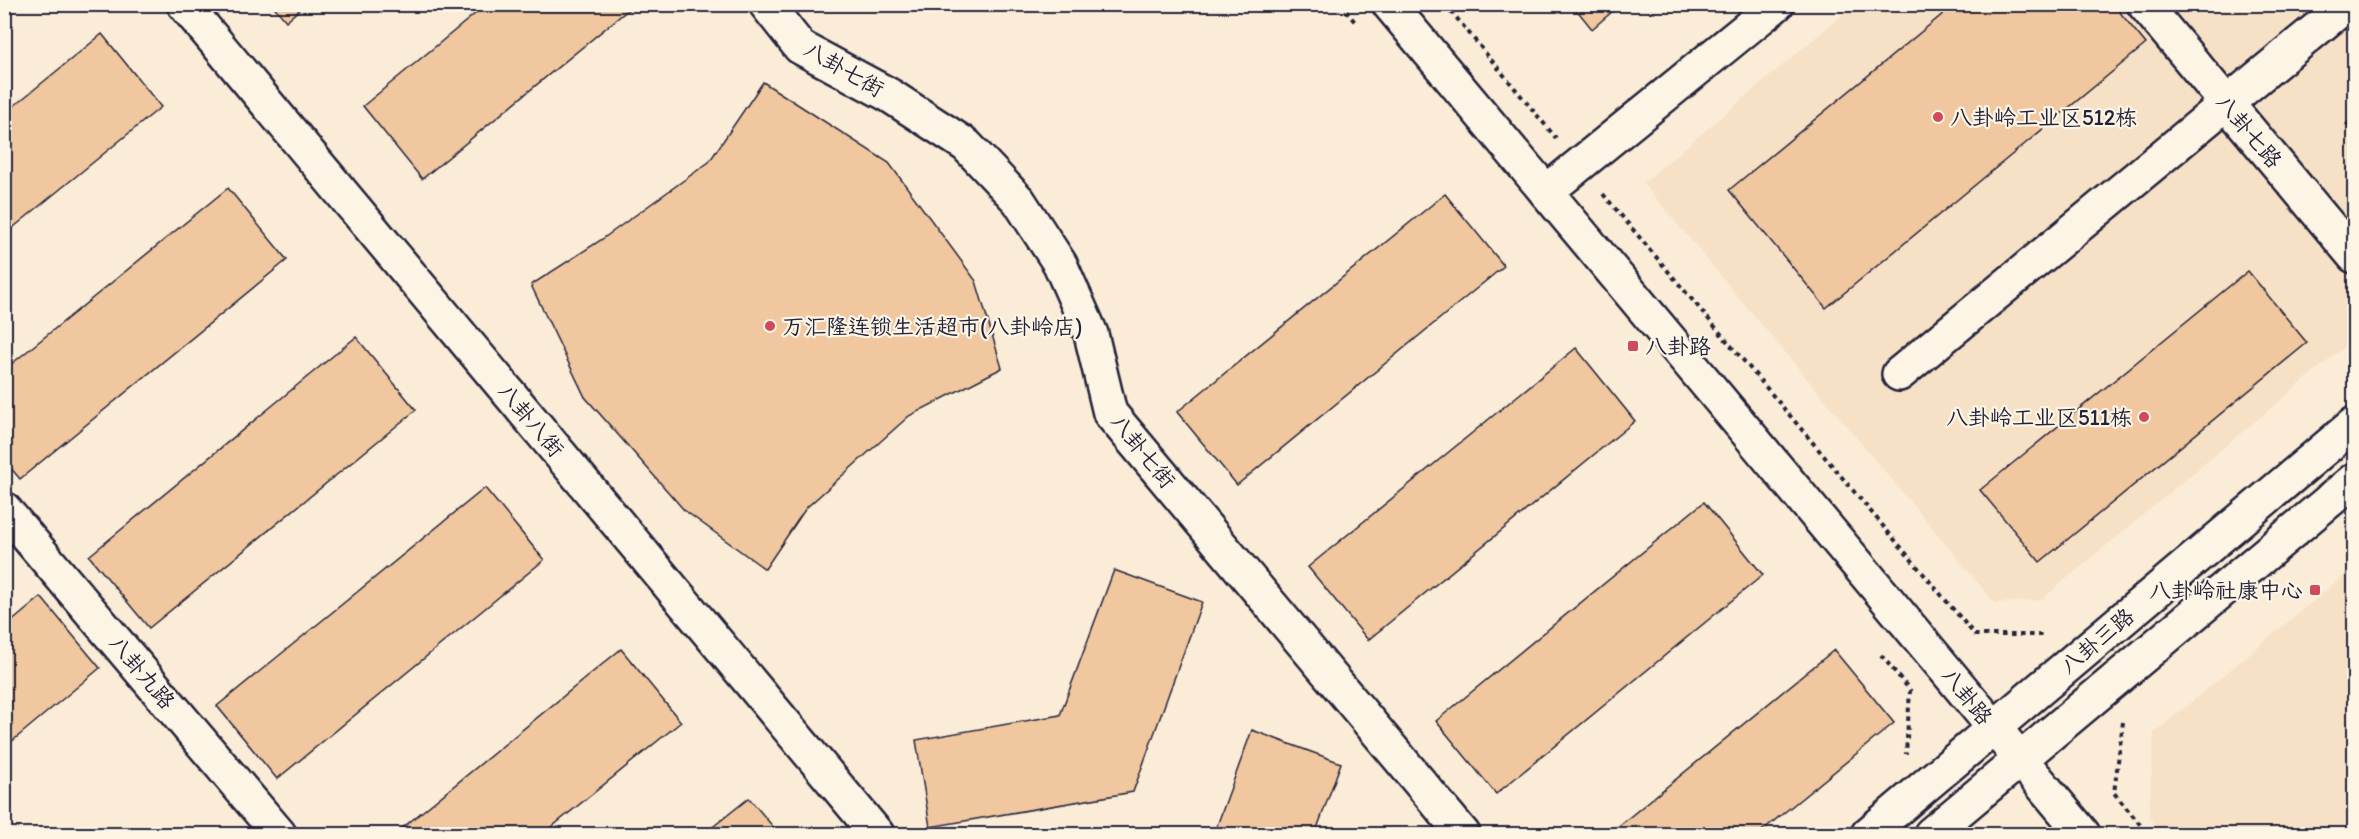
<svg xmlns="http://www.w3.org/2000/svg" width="2359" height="839" viewBox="0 0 2359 839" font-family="Itim,'LXGW WenKai TC',sans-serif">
  <rect width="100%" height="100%" fill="#faecd7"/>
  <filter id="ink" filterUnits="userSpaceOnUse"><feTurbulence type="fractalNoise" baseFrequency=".0167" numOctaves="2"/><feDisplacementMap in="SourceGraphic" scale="12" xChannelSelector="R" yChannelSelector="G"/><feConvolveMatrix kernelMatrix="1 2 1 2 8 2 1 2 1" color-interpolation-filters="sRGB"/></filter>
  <g filter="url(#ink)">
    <g fill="#f7e1c6">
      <polygon points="1854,5 2354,5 2354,339 2041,600 1995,603 1643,183"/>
      <polygon points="2354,567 2354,834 2164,834 2149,817 2154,733"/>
    </g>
    <g fill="#f0c79f" stroke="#22223b" stroke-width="1.5">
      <polygon points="272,4 306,4 286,21"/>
      <polygon points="487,4 635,4 422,179 363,106"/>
      <polygon points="1572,4 1621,4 1592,29"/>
      <polygon points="1955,4 2113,4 2146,44 1826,308 1729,190"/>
      <polygon points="102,34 161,107 4,235 4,114"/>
      <polygon points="763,82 889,163 976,281 1002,368 909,416 806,508 765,569 684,510 585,397 531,285 601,240 709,162"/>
      <polygon points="2354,117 2354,134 2346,124"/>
      <polygon points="228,188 287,260 20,479 4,460 4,370"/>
      <polygon points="1445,194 1504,266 1237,485 1177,412"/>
      <polygon points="2248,271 2307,343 2040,562 1980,490"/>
      <polygon points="356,337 416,410 149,628 89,556"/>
      <polygon points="1576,348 1635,421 1368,640 1308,567"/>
      <polygon points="485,488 544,560 277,779 217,706"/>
      <polygon points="1704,502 1763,575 1496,794 1436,721"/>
      <polygon points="1114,570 1202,602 1133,792 930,827 916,740 1060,715"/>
      <polygon points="41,597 100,668 4,748 4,628"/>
      <polygon points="621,649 681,722 543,834 395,834"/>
      <polygon points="1834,650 1894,723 1758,834 1609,834"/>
      <polygon points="1252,730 1341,763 1315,834 1214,834"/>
      <polygon points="749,798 779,834 704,834"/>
    </g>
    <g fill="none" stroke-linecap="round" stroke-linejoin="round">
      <g stroke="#22223b" stroke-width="38">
        <g id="street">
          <polyline points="184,4 877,834"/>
          <polyline points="766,4 800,47 889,95 966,145 1019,201 1060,264 1091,334 1110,413 1463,834"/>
          <polyline points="2144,4 2354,256"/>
          <polyline points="1546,192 1777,4"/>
          <polyline points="1899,374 2347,4"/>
        </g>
      </g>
      <g stroke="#22223b" stroke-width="38">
        <g id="secondary">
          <polyline points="1389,4 2083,834"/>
          <polyline points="4,509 279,834"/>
          <polyline points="1868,834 2354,424"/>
          <polyline points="1931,834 2354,480"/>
        </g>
      </g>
      <g stroke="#22223b" stroke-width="4" stroke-dasharray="4.5 4.5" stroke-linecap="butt">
        <polyline points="1340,4 1355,22"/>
        <polyline points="1445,4 1556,138"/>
        <polyline points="1603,194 1975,635 2045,635"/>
        <polyline points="1881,655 1910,690 1906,754"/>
        <polyline points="2123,722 2114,793 2148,834"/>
      </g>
      <use href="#street" stroke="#fcf5e5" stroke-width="33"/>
      <use href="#secondary" stroke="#fcf5e5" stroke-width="33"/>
    </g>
  </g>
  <g fill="#d1495b" stroke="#fcf5e5" stroke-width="2">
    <circle cx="1938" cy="117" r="6"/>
    <circle cx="770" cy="326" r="6"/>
    <rect x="1627" y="340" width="12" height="12" rx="3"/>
    <circle cx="2144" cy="417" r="6"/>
    <rect x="2309" y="584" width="12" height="12" rx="3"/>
  </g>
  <g text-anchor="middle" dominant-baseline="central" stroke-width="4.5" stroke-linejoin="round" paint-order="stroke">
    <g font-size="22" fill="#22223b" stroke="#fcf5e5">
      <text transform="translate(844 69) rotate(30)">八卦七街</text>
      <text transform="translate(2249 131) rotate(50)">八卦七路</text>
      <text transform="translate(531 420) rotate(50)">八卦八街</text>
      <text transform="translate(1143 451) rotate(51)">八卦七街</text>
      <text transform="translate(2097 641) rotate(-40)">八卦三路</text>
      <text transform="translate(142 672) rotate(50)">八卦九路</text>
      <text transform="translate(1967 696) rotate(51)">八卦路</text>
    </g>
    <g font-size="22" fill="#22223b" stroke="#fcf5e5" text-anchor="start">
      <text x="1950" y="117">八卦岭工业区512栋</text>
      <text x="782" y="326">万汇隆连锁生活超市(八卦岭店)</text>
      <text x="1645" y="346">八卦路</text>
      <text x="2132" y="417" text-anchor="end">八卦岭工业区511栋</text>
      <text x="2303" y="590" text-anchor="end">八卦岭社康中心</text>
    </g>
  </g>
  <rect width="2359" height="839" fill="none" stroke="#fcf5e5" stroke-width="24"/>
  <rect x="12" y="12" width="2335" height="815" fill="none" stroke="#22223b" stroke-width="2" filter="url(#ink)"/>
</svg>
